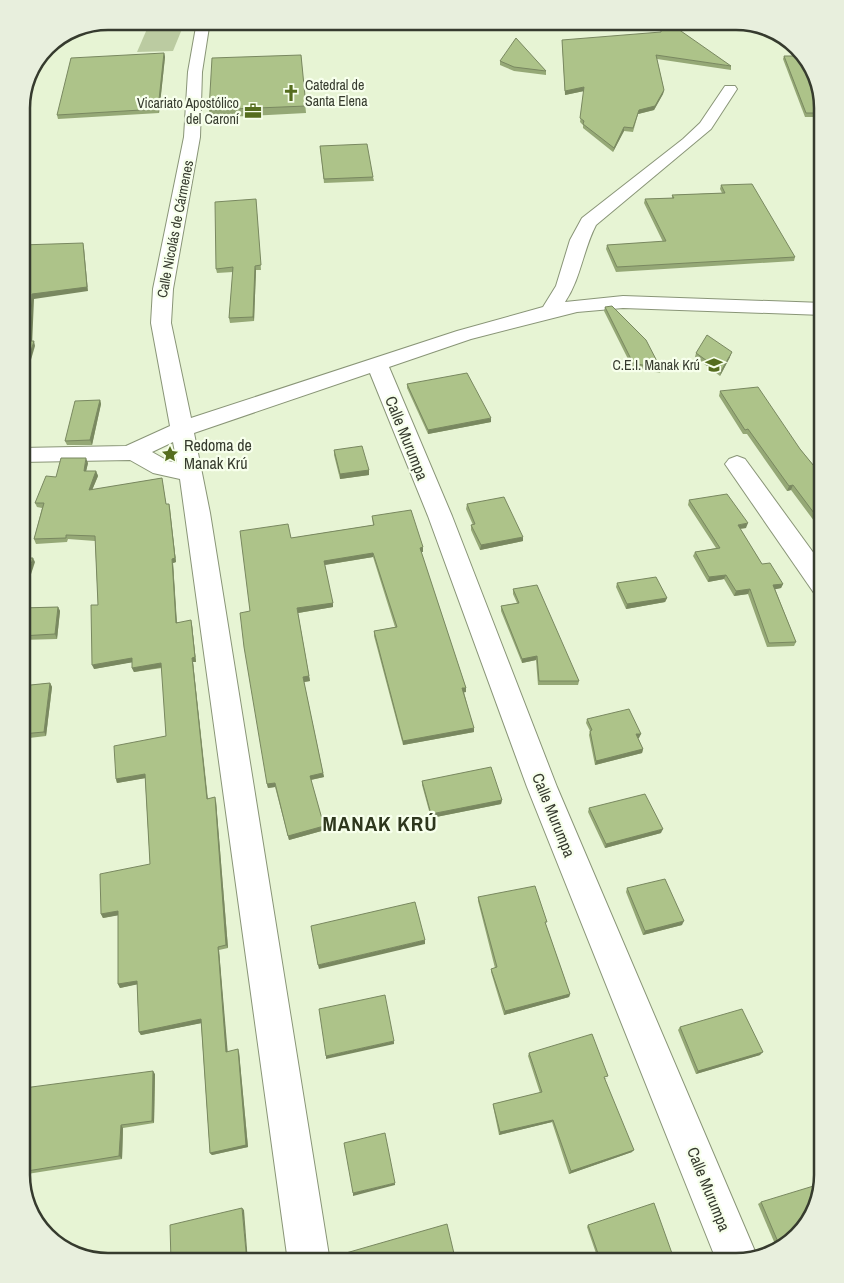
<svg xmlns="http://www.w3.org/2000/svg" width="844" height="1283" viewBox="0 0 844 1283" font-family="'Archivo Narrow',sans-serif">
  <rect width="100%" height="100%" fill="#e7f4d4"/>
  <polygon fill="#bbcba1" points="147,29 182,29 173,51 137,52"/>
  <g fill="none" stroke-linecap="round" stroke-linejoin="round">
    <g stroke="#899577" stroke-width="2">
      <g id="minor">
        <path d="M196 27H209L202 72 200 137 173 289 171 323 191 418 457 331 543 307 556 286 570 240 582 218 683 139 700 123 725 86H735L737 89 711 129 596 225C583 250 581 278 565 302L623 296 823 303V315L623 308 577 312 471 339 389 367 452 516 557 787 757 1256 736 1262H717L527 787 428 516 370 373 194 433 210 513 330 1262H288L180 479 153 473 130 460 21 462V448L126 446 170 426 151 323 153 289 184 137 188 72ZM173 442 177 463 168 461 152 452Z"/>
        <polygon points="737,456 745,459 823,566 823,595 814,593 725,464 729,459"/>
      </g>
    </g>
    <use href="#minor" fill="#fff" fill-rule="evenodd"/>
  </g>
  <g fill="#95a876">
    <polygon points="562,40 731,66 731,70 657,59 664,90 663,94 654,110 638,114 633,132 624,131 613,152 583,128 583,125 580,122 584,91 565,95"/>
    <polygon points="164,53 165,57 159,113 58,119 57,115"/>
    <polygon points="301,55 306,113 210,118 209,110"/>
    <polygon points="784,56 823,108 823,117 805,117 783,59"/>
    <polygon points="500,61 546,71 546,75 514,71 500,65"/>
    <polygon points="320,146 373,177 374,181 324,183"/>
    <polygon points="721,185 795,257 794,261 616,272 606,249 607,245 663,242 644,203 645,199 672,198 672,195 722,193 720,189"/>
    <polygon points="256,199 261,270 256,270 254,321 230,323 229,318 233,272 217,273 216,269"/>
    <polygon points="605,307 661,369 660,373 632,367 604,311"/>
    <polygon points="696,353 730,357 720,376 695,357"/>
    <polygon points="407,384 491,422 428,434 407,388"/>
    <polygon points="720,391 800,449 823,477 823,533 791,490 787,491 747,434 743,434 719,396"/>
    <polygon points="100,400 101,404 92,445 67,445 65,441"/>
    <polygon points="334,450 369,470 369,475 340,479 334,455"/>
    <polygon points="88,463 86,471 96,471 98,476 92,490 162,478 166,504 169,504 170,508 176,562 173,563 177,622 192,625 196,662 193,662 208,799 216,801 228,948 219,950 227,1051 239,1052 248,1147 212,1155 210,1153 201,1023 141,1035 139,1032 137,984 120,988 118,984 118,915 103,918 101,914 150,864 145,778 117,783 116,779 166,736 162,668 134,672 132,668 132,662 94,669 98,605 95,541 68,539 67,542 36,544 34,539 42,508 37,507 35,503 56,477"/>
    <polygon points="689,500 746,528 740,529 762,564 783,584 781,588 775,589 796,642 794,646 767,647 748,594 734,596 724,579 708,582 693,556 695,552 716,548 688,505"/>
    <polygon points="467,504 523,541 480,550 471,530 471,525 473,525 466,509"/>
    <polygon points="372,516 423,552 421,552 466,688 466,692 464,692 474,732 403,745 374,636 374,631 395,627 373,557 325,565 333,607 298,613 310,681 304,682 324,777 311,780 325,830 289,840 275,787 268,788 267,784 250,611 291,538 373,525"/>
    <polygon points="617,583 667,598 665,602 626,609 616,587"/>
    <polygon points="513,589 579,681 578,685 538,685 536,660 522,663 501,611 501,606 517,603 513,594"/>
    <polygon points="58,607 60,611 57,639 21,640 21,608"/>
    <polygon points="50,683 52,687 46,736 21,739 21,686"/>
    <polygon points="587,719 639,738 638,738 643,749 642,753 595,765 589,735 590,731 586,723"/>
    <polygon points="422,781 502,800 501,804 431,818 422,785"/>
    <polygon points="589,808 661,833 605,848 588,812"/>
    <polygon points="627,888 682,925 643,935 626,892"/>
    <polygon points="478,897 546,925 570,994 569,997 504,1015 491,972 491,969 495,968 478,901"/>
    <polygon points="680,1027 760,1055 696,1074 678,1030"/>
    <polygon points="529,1053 607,1079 605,1079 632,1152 569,1174 552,1122 499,1135 493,1106 493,1104 540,1093 528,1056"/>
    <polygon points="155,1074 154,1123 123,1128 122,1159 21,1175 21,1109"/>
    <polygon points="761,1202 811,1218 778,1251 758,1204"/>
    <polygon points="588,1225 674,1259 669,1262 599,1262 587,1227"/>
  </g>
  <g fill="#798860">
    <polygon points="164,53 165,57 159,113 158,109"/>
    <polygon points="584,87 584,91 565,95 565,91"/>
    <polygon points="664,90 663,94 654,110 638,114 633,132 639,110"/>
    <polygon points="624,127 624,131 613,152 614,148"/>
    <polygon points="83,243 84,248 88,291 34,299 32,346 30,341 32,294"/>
    <polygon points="255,266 256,270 254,321 253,317"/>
    <polygon points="34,341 35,346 21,394 21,384"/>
    <polygon points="732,352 730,357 720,376 721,371"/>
    <polygon points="100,400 101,404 92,445 90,440"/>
    <polygon points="491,418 491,422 428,434 428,430"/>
    <polygon points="86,458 88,463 85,476 84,471"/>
    <polygon points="369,470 369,475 340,479 340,474"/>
    <polygon points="96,471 98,476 90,495 89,490"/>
    <polygon points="793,485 791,490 787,491 789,486"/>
    <polygon points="169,504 176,562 173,563 177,627 176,623"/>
    <polygon points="748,523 746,528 736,529 738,525"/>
    <polygon points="523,537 523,541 480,550 481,545"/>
    <polygon points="423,547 423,552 420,552 420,548"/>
    <polygon points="373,553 373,557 324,565 324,561"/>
    <polygon points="33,558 35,562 21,605 21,594"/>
    <polygon points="726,575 724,579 708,582 709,577"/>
    <polygon points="783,584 781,588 772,590 773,585"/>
    <polygon points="750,589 748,594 734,596 736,591"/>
    <polygon points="667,598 665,602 626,609 627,604"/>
    <polygon points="333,603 333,607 298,613 297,608"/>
    <polygon points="58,607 60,611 57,639 55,634"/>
    <polygon points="191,620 192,625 196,662 193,662 208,803 207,799 192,658"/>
    <polygon points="537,656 536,660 522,663 522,659"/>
    <polygon points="132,658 134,662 94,669 92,665"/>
    <polygon points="161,663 163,667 134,672 132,668"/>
    <polygon points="309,676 310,681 304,682 303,677"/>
    <polygon points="50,683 52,687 46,736 44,732"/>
    <polygon points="462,688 466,688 466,692 462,693"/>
    <polygon points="474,728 474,732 403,745 403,741"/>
    <polygon points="636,734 641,734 639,738 635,739"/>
    <polygon points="643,749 642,753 595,765 596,761"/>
    <polygon points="323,773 324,777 310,780 310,776"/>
    <polygon points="145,774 146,778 117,783 116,779"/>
    <polygon points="275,783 275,787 268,788 267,784"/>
    <polygon points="215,797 216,801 228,948 226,945"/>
    <polygon points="502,800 501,804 431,818 431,814"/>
    <polygon points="324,826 325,830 289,840 288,836"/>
    <polygon points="663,829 661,833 605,848 606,844"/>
    <polygon points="118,911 120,915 103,918 101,914"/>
    <polygon points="684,921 682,925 643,935 645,931"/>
    <polygon points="425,940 425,944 319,969 318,965"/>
    <polygon points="218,947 219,950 228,1055 226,1052"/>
    <polygon points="137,981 139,984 120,988 118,984"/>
    <polygon points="570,994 569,997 504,1015 505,1011"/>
    <polygon points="201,1019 202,1023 141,1035 139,1032"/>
    <polygon points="394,1041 394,1044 326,1059 326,1056"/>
    <polygon points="238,1049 239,1052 248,1147 212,1155 210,1153"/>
    <polygon points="763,1052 760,1055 696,1074 698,1071"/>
    <polygon points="153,1071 155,1074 154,1123 152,1121"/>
    <polygon points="553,1120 552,1122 499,1135 500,1132"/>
    <polygon points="121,1125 123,1128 122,1159 119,1156"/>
    <polygon points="634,1150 632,1152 569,1174 571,1171"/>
    <polygon points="395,1183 395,1185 353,1196 353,1193"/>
    <polygon points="242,1208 244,1210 248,1262 247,1262"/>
  </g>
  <g fill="#adc389" stroke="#798860">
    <polygon points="661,22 668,22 731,66 656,55 664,90 655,106 639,110 633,128 624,127 614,148 583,124 584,121 580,118 584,87 565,91 562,40 661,32"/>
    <polygon points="516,38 546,71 514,67 500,61"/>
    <polygon points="164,53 158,109 57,115 71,58"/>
    <polygon points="301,55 306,106 209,110 212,58"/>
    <polygon points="784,56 803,56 811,65 823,108 823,113 806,113"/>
    <polygon points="367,144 373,177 324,179 320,146"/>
    <polygon points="752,184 795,257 617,267 607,245 666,241 645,199 674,198 672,195 725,193 721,185"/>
    <polygon points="256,199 261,265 255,266 253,317 229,318 233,267 216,269 215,202"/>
    <polygon points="83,243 87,287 32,294 30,341 34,341 21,384 21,245"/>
    <polygon points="612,306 646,340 661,369 633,363 605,307"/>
    <polygon points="707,335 732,352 721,371 696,353"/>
    <polygon points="467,373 491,418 428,430 407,384"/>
    <polygon points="758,387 800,449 823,477 823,525 793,485 789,486 748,429 745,430 720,391"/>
    <polygon points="100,400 90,440 65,441 75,401"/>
    <polygon points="362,446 369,470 340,474 334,450"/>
    <polygon points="61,458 86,458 84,471 96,471 89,490 162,478 166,504 169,504 175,558 172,559 176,623 191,620 195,657 192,658 207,799 215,797 226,945 218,947 226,1052 238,1049 246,1145 210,1153 201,1019 139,1032 137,981 118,984 118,911 101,914 100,874 150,864 145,774 116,779 114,746 166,736 161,663 132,668 132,658 92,665 91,605 98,605 95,536 66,535 66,538 34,539 44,503 35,503 46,476 56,477"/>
    <polygon points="727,494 748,523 738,525 762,564 770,563 783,584 773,585 796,642 769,643 750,589 736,591 726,575 709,577 695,552 720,548 689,500"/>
    <polygon points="504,497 523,537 481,545 471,525 475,524 467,504"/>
    <polygon points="411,510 423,547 420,548 466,688 462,688 474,728 403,741 374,631 397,627 373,553 324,561 333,603 297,608 309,676 303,677 323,773 310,776 324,826 288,836 275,783 267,784 244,647 240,613 250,611 240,531 288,524 291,538 374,525 372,516"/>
    <polygon points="21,558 33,558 21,594"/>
    <polygon points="656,577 667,598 627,604 617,583"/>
    <polygon points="537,585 579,681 539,681 537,656 522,659 501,606 519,603 513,589"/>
    <polygon points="58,607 55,634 21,636 21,608"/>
    <polygon points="50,683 44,732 21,734 21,686"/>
    <polygon points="629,709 641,734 636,734 643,749 596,761 590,731 592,730 587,719"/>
    <polygon points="491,767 502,800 431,814 422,781"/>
    <polygon points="645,794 663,829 606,844 589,808"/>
    <polygon points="665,879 684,921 645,931 627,888"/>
    <polygon points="535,886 547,922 545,922 570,994 505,1011 491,969 497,967 478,897"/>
    <polygon points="415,902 425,940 318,965 311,926"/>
    <polygon points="385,995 394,1041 326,1056 319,1009"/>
    <polygon points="742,1009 763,1052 698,1071 680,1027"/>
    <polygon points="592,1034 608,1076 604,1077 634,1150 571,1171 553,1120 500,1132 493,1104 542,1092 529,1053"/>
    <polygon points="153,1071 152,1121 121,1125 119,1156 21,1172 21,1109 24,1088"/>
    <polygon points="385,1133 395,1183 353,1193 344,1143"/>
    <polygon points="820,1184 811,1218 781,1249 761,1202"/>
    <polygon points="654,1203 674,1259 666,1262 601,1262 588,1225"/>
    <polygon points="242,1208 247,1262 171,1262 170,1225"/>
    <polygon points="447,1224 456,1262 340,1262 339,1255"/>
  </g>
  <defs>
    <g id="church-bare" transform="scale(1.35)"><path d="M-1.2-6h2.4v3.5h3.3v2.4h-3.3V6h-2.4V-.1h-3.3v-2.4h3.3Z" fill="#556d1e" stroke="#f7ffec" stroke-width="2.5" paint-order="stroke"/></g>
    <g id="office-bare" transform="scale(1.35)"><path d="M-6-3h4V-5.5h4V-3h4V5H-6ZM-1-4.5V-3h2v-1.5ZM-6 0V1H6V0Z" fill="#556d1e" stroke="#f7ffec" stroke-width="2.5" paint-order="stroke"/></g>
    <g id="school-bare" transform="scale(1.35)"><path d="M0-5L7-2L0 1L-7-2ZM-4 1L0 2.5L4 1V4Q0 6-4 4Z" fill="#556d1e" stroke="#f7ffec" stroke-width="2.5" paint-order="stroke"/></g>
    <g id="sight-bare" transform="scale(1.35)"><path d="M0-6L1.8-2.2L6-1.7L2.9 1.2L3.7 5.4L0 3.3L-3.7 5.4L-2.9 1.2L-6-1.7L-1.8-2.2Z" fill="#556d1e" stroke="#f7ffec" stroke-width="2.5" paint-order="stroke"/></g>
  </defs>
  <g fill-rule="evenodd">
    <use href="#church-bare" x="291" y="93"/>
    <use href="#office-bare" x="253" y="111"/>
    <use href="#school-bare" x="714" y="365"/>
    <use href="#sight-bare" x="170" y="454"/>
  </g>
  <g text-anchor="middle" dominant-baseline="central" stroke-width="4.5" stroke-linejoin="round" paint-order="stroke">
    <g font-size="14" fill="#363b2e" stroke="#f7ffec" text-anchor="end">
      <text x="305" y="85" text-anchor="start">Catedral de<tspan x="305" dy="16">Santa Elena</tspan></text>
      <text x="239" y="103">Vicariato Apostólico<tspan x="239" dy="16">del Caroní</tspan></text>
      <text x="700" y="365">C.E.I. Manak Krú</text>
    </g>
    <g font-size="14" fill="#363b2e" stroke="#f7ffec">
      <text transform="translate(175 229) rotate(-79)">Calle Nicolás de Cármenes</text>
    </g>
    <g font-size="16" fill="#363b2e" stroke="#f7ffec">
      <text transform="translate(407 438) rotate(68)">Calle Murumpa</text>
      <text transform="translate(554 815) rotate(68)">Calle Murumpa</text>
      <text transform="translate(709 1189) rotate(68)">Calle Murumpa</text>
    </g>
    <g font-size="16" fill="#363b2e" stroke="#f7ffec" text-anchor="start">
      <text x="184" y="445">Redoma de<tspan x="184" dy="18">Manak Krú</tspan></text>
    </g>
    <g font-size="21" font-weight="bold" letter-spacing="1" fill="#2e371d" stroke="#f7ffec">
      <text x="380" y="823">MANAK KRÚ</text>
    </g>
  </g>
  <path d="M0 0H844V1283H0ZM108 30H736A78 78 0 0 1 814 108V1175A78 78 0 0 1 736 1253H108A78 78 0 0 1 30 1175V108A78 78 0 0 1 108 30Z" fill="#e8efdd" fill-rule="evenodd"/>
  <path fill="none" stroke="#363b2e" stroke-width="2.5" d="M108 30H736A78 78 0 0 1 814 108V1175A78 78 0 0 1 736 1253H108A78 78 0 0 1 30 1175V108A78 78 0 0 1 108 30Z"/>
</svg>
